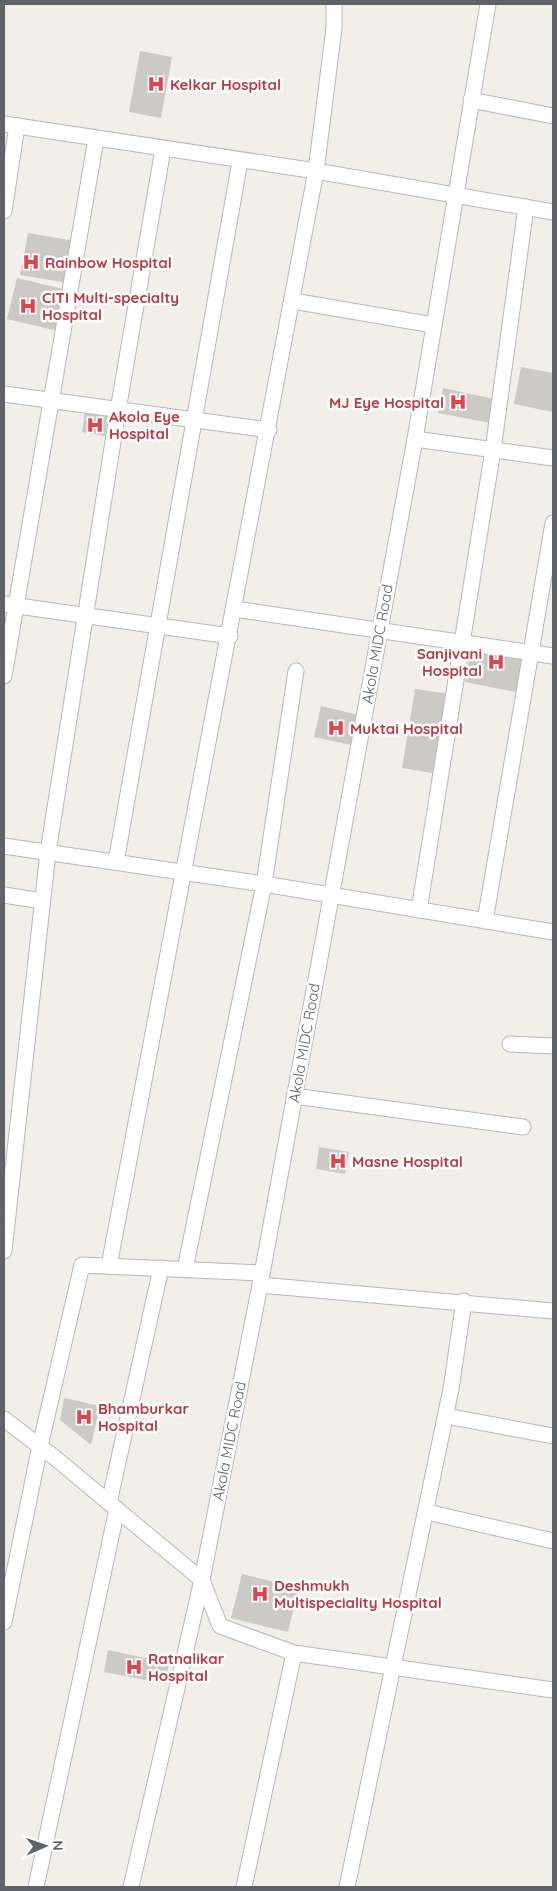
<svg xmlns="http://www.w3.org/2000/svg" width="557" height="1891" viewBox="0 0 557 1891" font-family="Quicksand,sans-serif">
  <rect width="100%" height="100%" fill="#f1efe8"/>
  <g fill="#cccac5">
    <polygon points="140,51 172,57 161,118 129,112"/>
    <polygon points="28,233 75,241 68,283 20,275"/>
    <polygon points="17,278 67,290 58,331 7,319"/>
    <polygon points="521,367 553,373 553,412 514,404"/>
    <polygon points="443,388 494,399 490,423 438,413"/>
    <polygon points="85,412 108,416 105,436 82,432"/>
    <polygon points="471,649 527,660 520,693 465,682"/>
    <polygon points="415,689 450,694 437,774 402,768"/>
    <polygon points="321,706 358,715 351,745 314,737"/>
    <polygon points="319,1147 349,1152 345,1174 316,1169"/>
    <polygon points="64,1398 100,1406 91,1445 60,1420"/>
    <polygon points="242,1574 299,1588 288,1632 231,1618"/>
    <polygon points="108,1650 169,1663 165,1684 104,1672"/>
  </g>
  <g fill="none" stroke-linecap="round" stroke-linejoin="round">
    <g stroke="#b5b8bc" stroke-width="17">
      <g id="minor">
        <polyline points="471,100 553,116"/>
        <polyline points="4,124 316,171 553,212"/>
        <polyline points="4,211 17,126"/>
        <polyline points="293,301 433,325"/>
        <polyline points="4,394 269,430"/>
        <polyline points="415,439 553,458"/>
        <polyline points="4,604 230,636"/>
        <polyline points="235,609 553,656"/>
        <polyline points="4,676 96,139"/>
        <polyline points="4,846 264,884 553,932"/>
        <polyline points="116,862 240,161"/>
        <polyline points="4,895 42,901"/>
        <polyline points="419,910 493,450 526,207"/>
        <polyline points="485,921 553,523"/>
        <polyline points="510,1044 553,1046"/>
        <polyline points="294,1096 523,1127"/>
        <polyline points="4,1251 48,852 118,410 163,149"/>
        <polyline points="109,1266 316,171 334,28 334,4"/>
        <polyline points="185,1269 264,884 296,671"/>
        <polyline points="260,1285 553,1311"/>
        <polyline points="446,1416 553,1436"/>
        <polyline points="4,1419 54,1457 202,1580 220,1626 294,1653 553,1690"/>
        <polyline points="109,1503 161,1268"/>
        <polyline points="427,1512 553,1541"/>
        <polyline points="4,1622 40,1446 82,1265 261,1273"/>
        <polyline points="36,1887 117,1509"/>
        <polyline points="131,1887 202,1580 260,1285 415,439 488,4"/>
        <polyline points="244,1887 294,1653"/>
        <polyline points="347,1887 451,1389 464,1301"/>
      </g>
    </g>
    <use href="#minor" stroke="#fff" stroke-width="15"/>
  </g>
  <defs>
    <g id="hospital-bare" transform="scale(1.35)"><path d="M-5-5h3v3.5h4V-5h3V5h-3V1.5h-4V5h-3Z" fill="#e0444e" stroke="#fff" stroke-width="2.5" paint-order="stroke"/></g>
  </defs>
  <g fill-rule="evenodd">
    <use href="#hospital-bare" x="156" y="84"/>
    <use href="#hospital-bare" x="31" y="262"/>
    <use href="#hospital-bare" x="28" y="306"/>
    <use href="#hospital-bare" x="458" y="402"/>
    <use href="#hospital-bare" x="95" y="425"/>
    <use href="#hospital-bare" x="496" y="662"/>
    <use href="#hospital-bare" x="336" y="728"/>
    <use href="#hospital-bare" x="338" y="1161"/>
    <use href="#hospital-bare" x="84" y="1417"/>
    <use href="#hospital-bare" x="260" y="1594"/>
    <use href="#hospital-bare" x="134" y="1667"/>
  </g>
  <g text-anchor="middle" dominant-baseline="central" stroke-width="5" stroke-linejoin="round" paint-order="stroke">
    <g font-size="15" font-weight="bold" fill="#be3a42" stroke="#fff" text-anchor="start">
      <text x="170" y="84">Kelkar Hospital</text>
      <text x="45" y="262">Rainbow Hospital</text>
      <text x="42" y="297">CITI Multi-specialty<tspan x="42" dy="17">Hospital</tspan></text>
      <text x="444" y="402" text-anchor="end">MJ Eye Hospital</text>
      <text x="109" y="416">Akola Eye<tspan x="109" dy="17">Hospital</tspan></text>
      <text x="482" y="653" text-anchor="end">Sanjivani<tspan x="482" dy="17">Hospital</tspan></text>
      <text x="350" y="728">Muktai Hospital</text>
      <text x="352" y="1161">Masne Hospital</text>
      <text x="98" y="1408">Bhamburkar<tspan x="98" dy="17">Hospital</tspan></text>
      <text x="274" y="1585">Deshmukh<tspan x="274" dy="17">Multispeciality Hospital</tspan></text>
      <text x="148" y="1658">Ratnalikar<tspan x="148" dy="17">Hospital</tspan></text>
    </g>
    <g font-size="15" fill="#5f6368" stroke="#fff">
      <text transform="translate(377 644) rotate(-80)">Akola MIDC Road</text>
      <text transform="translate(304 1043) rotate(-80)">Akola MIDC Road</text>
      <text transform="translate(229 1441) rotate(-79)">Akola MIDC Road</text>
    </g>
  </g>
  <rect width="557" height="1891" fill="none" stroke="#5f6368" stroke-width="10"/>
  <g transform="translate(45 1846) rotate(88)" stroke="#ffffff" stroke-width="4" paint-order="stroke">
  <path d="M0-4L9 19L0 12L-9 19Z" fill="#5f6368"/>
  <text y="-8" font-size="14" font-weight="bold" text-anchor="middle" fill="#5f6368">N</text>
  </g>
</svg>
